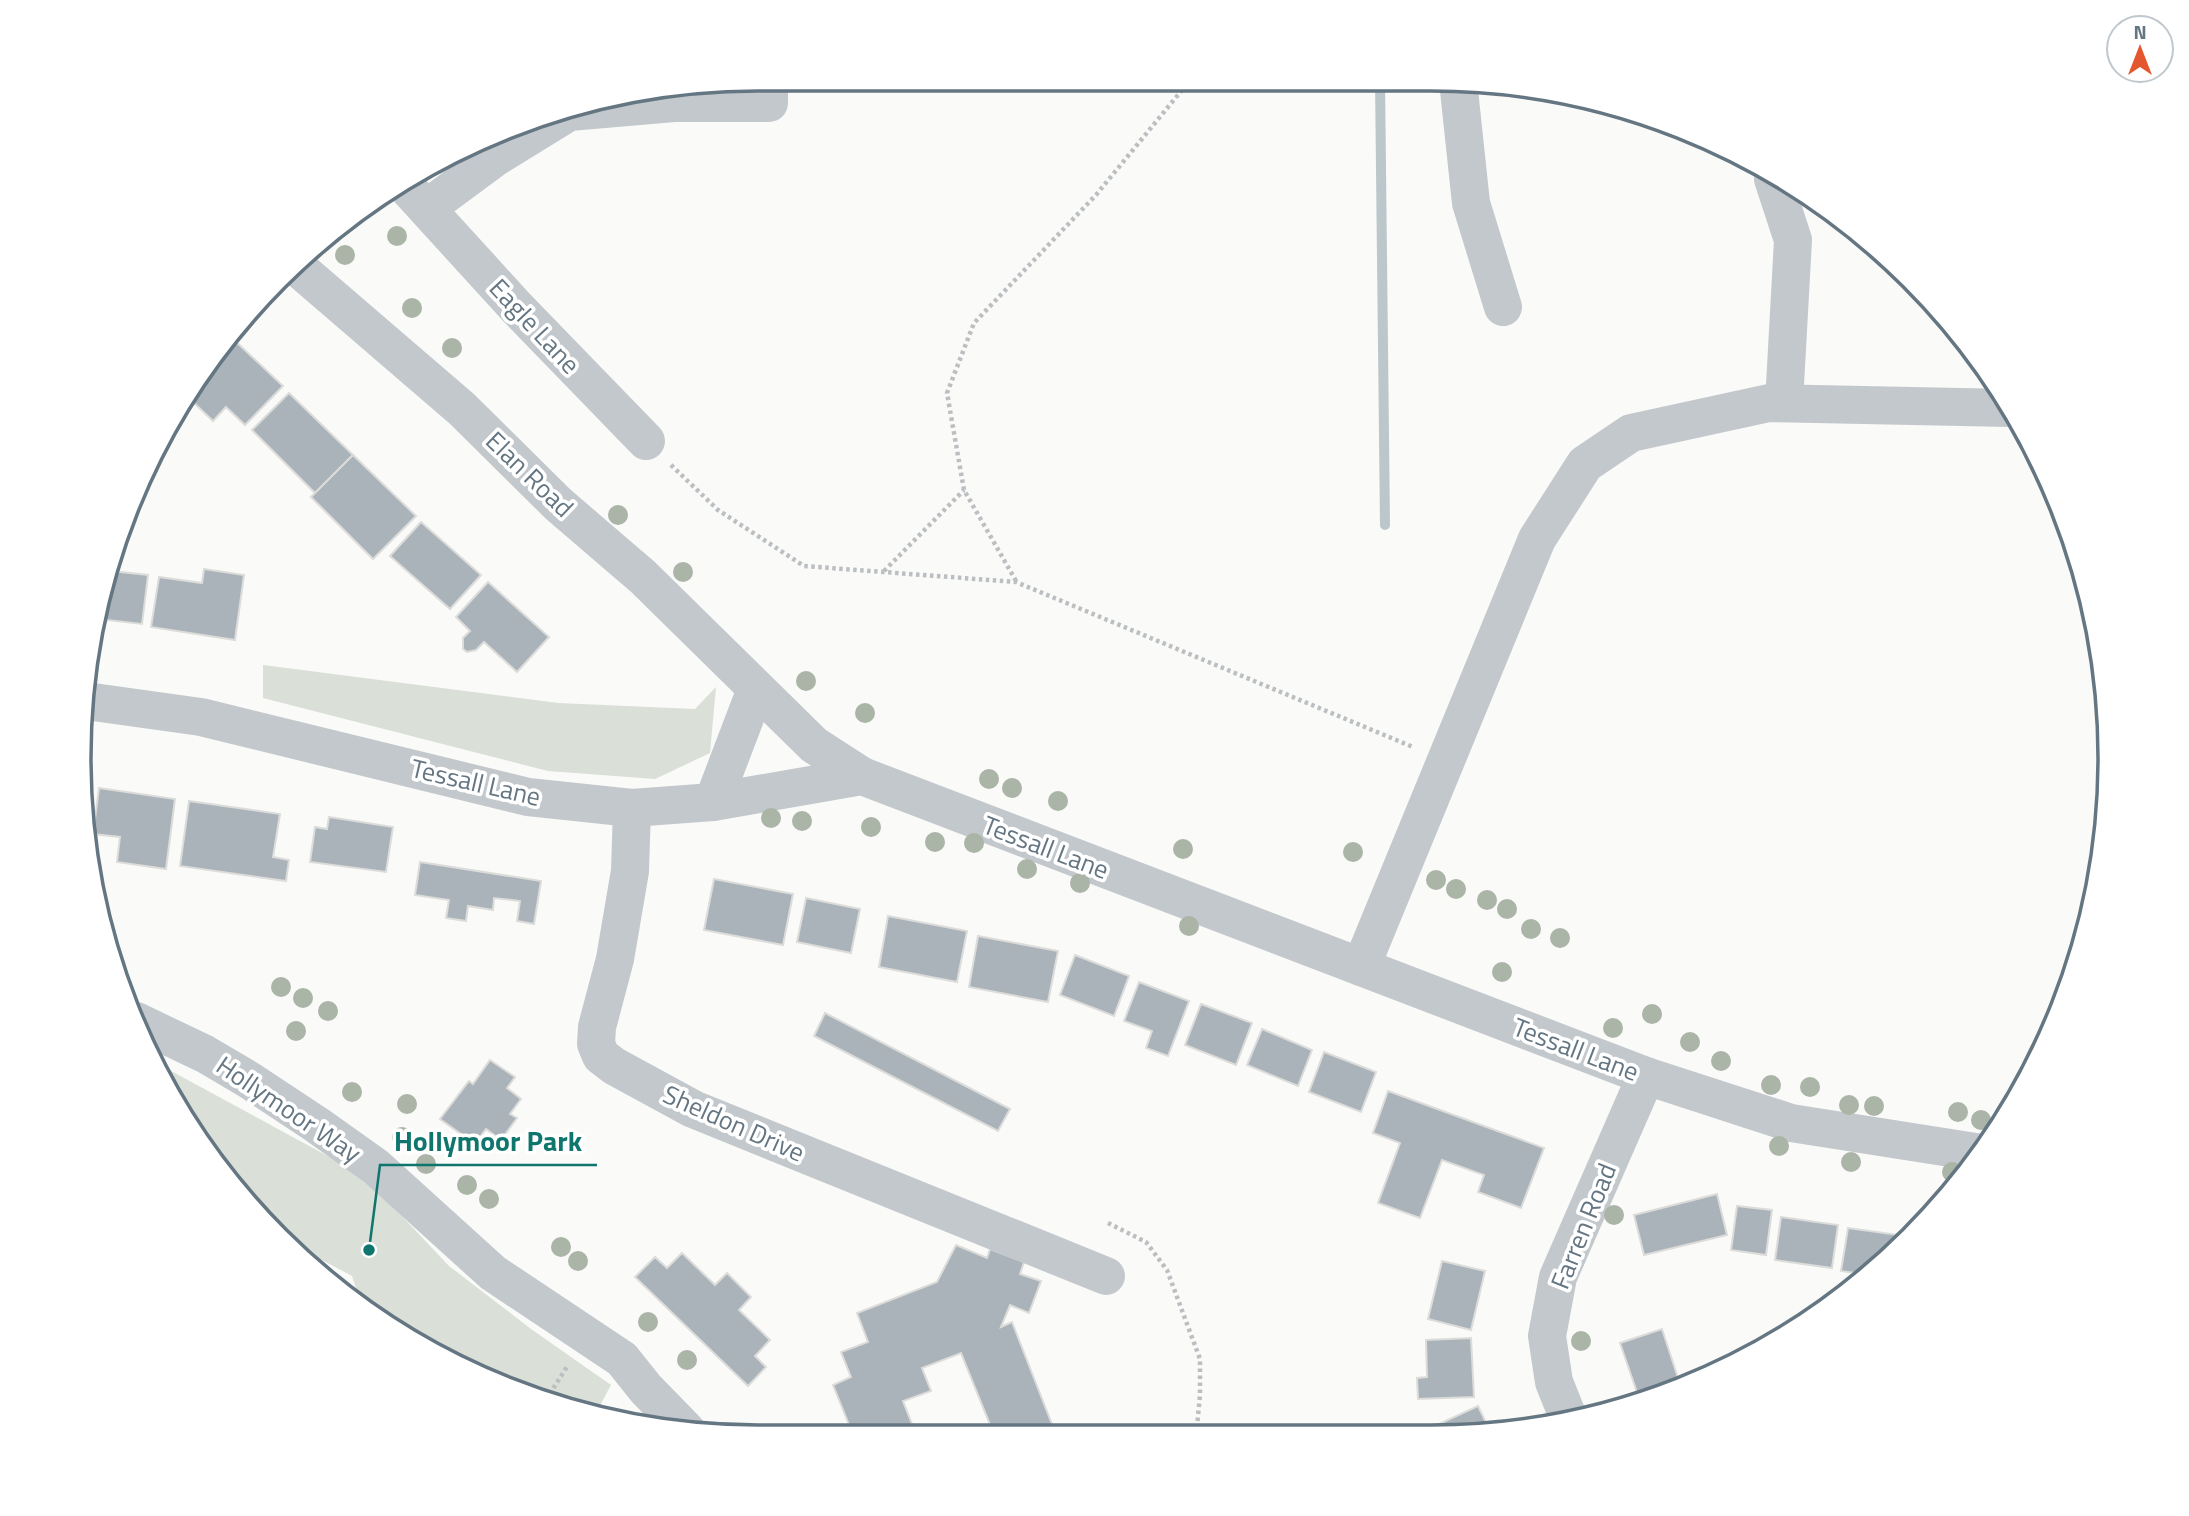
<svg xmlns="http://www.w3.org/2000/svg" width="2189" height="1516" viewBox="0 0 2189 1516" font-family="'Titillium Web',sans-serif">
  <rect width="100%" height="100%" fill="#fafaf8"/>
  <g fill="#dadfd7">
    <polygon points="263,665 558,703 695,709 716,687 710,753 655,779 548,771 263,698"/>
    <polygon points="149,1059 335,1160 382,1195 449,1266 531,1329 611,1385 595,1415 498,1385 380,1323 362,1307 352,1276 275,1235"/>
  </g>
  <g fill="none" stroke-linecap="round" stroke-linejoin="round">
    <polyline stroke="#bbc7cb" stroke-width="10" points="1380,79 1385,525"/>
  </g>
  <g fill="#aab3b9" stroke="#dcdcda" stroke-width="2">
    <polygon points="231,337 283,386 245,425 226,407 213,421 191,400 203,386 201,384"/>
    <polygon points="289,393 353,455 315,493 252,430"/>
    <polygon points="353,455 416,516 373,559 311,497"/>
    <polygon points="421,522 481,575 450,609 390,556"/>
    <polygon points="204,569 244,575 235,640 151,627 159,577 202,583"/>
    <polygon points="111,571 148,575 142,624 98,619"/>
    <polygon points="488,582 549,637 517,672 484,642 476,650 467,652 463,649 463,638 470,631 456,617"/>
    <polygon points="99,788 175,799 166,869 117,862 120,837 93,834"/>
    <polygon points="189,801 280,814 273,857 289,860 286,881 180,866"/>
    <polygon points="329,817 393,827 386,872 310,862 315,827 327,829"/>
    <polygon points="420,862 541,881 534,924 517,921 520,901 494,898 493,910 468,906 466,921 446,918 449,900 415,895"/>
    <polygon points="714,879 793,894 783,945 704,930"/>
    <polygon points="806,898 860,909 851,953 797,942"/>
    <polygon points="888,916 967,931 957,982 879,967"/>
    <polygon points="978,936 1058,951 1048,1002 969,987"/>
    <polygon points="1075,955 1129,976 1114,1016 1060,995"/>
    <polygon points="1139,982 1189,1001 1168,1056 1146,1048 1152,1031 1124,1021"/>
    <polygon points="1201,1004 1252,1023 1236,1065 1185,1045"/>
    <polygon points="825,1013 1010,1109 998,1131 814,1036"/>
    <polygon points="1262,1029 1312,1050 1298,1086 1247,1065"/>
    <polygon points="1324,1052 1376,1072 1361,1112 1309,1092"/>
    <polygon points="490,1060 515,1077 507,1088 521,1099 510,1114 517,1118 501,1140 486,1129 475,1144 440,1119 469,1081 473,1084"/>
    <polygon points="1388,1091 1544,1148 1521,1208 1478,1192 1484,1175 1442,1160 1420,1218 1378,1203 1400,1143 1373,1133"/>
    <polygon points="1717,1194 1727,1235 1644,1255 1634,1215"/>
    <polygon points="1737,1206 1772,1210 1766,1255 1731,1250"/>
    <polygon points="1781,1217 1838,1225 1832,1268 1775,1260"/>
    <polygon points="1848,1228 1906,1236 1905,1243 1862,1274 1841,1271"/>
    <polygon points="956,1245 987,1258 990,1249 1024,1262 1020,1274 1041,1281 1029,1313 1010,1305 1001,1327 1012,1322 1057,1437 995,1437 961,1353 922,1368 931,1391 903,1401 917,1437 854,1437 833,1385 851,1377 841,1352 868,1342 857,1313 937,1282"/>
    <polygon points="682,1253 715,1285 727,1273 751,1297 739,1310 770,1340 755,1356 766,1367 748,1386 635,1277 655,1257 667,1268"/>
    <polygon points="1442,1261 1485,1271 1471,1330 1428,1319"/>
    <polygon points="1662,1329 1680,1384 1639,1398 1620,1343"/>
    <polygon points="1471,1338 1474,1397 1418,1399 1417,1378 1427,1377 1426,1340"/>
    <polygon points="1478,1406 1490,1431 1445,1436 1439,1424"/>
  </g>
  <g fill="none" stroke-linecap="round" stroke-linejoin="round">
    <g stroke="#bbbfc2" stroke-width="4.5" stroke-dasharray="3.5 3.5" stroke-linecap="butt">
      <polyline points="671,465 718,510 804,566 1016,582 1413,747"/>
      <polyline points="884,571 964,490"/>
      <polyline points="1016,581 964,490 947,393 974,323 1096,195 1191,79"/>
      <polyline points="1108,1223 1146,1242 1167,1270 1200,1359 1200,1395 1196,1437"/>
      <polyline points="546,1400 568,1365"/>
    </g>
    <g stroke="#c3c8cc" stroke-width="38">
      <polyline points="1458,81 1471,203 1503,307"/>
      <polyline points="1773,179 1793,240 1784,403"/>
      <polyline points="403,183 517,308 646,441"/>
      <polyline points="427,208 496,157 569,112 674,103 769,103 769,79"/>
      <polyline points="297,267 462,409 558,504 643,577 814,745 862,776"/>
      <polyline points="86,701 201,717 528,797 632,808 713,802 862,776 1646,1076 1791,1123 1982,1153"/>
      <polyline points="713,802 756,689"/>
      <polyline points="632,808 630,871 615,959 597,1027 596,1044 601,1056 614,1066 693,1109 1106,1276"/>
      <polyline points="1361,967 1537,539 1585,464 1631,433 1769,403 2010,408"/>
      <polyline points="136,1021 205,1054 249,1080 317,1125 376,1167 493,1273 622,1359 646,1389 686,1430"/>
      <polyline points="1570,1422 1554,1382 1547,1336 1558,1277 1646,1076"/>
    </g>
  </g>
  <g fill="#aab4a7">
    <circle cx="397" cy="236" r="10"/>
    <circle cx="345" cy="255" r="10"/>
    <circle cx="412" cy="308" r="10"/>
    <circle cx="452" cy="348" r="10"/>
    <circle cx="618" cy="515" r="10"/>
    <circle cx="683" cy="572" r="10"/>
    <circle cx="806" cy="681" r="10"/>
    <circle cx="865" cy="713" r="10"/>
    <circle cx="989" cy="779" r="10"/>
    <circle cx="1012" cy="788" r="10"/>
    <circle cx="1058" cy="801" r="10"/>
    <circle cx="771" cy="818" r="10"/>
    <circle cx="802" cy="821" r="10"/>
    <circle cx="871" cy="827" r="10"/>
    <circle cx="935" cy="842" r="10"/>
    <circle cx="974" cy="843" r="10"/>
    <circle cx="1183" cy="849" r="10"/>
    <circle cx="1353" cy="852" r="10"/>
    <circle cx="1027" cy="869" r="10"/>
    <circle cx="1436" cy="880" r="10"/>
    <circle cx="1080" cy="883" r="10"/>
    <circle cx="1456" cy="889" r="10"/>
    <circle cx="1487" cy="900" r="10"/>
    <circle cx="1507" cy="909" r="10"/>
    <circle cx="1189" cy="926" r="10"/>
    <circle cx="1531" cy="929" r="10"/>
    <circle cx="1560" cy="938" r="10"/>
    <circle cx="1502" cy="972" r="10"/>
    <circle cx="281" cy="987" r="10"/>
    <circle cx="303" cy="998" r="10"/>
    <circle cx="328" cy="1011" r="10"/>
    <circle cx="1652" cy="1014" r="10"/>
    <circle cx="1613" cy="1028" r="10"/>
    <circle cx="296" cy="1031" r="10"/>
    <circle cx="1690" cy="1042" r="10"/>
    <circle cx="1721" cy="1061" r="10"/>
    <circle cx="1771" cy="1085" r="10"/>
    <circle cx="1810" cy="1087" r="10"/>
    <circle cx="352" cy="1092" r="10"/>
    <circle cx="407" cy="1104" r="10"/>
    <circle cx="1849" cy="1105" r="10"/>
    <circle cx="1874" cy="1106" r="10"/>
    <circle cx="1958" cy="1112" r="10"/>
    <circle cx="1981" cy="1120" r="10"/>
    <circle cx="402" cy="1137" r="10"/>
    <circle cx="1779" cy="1146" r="10"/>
    <circle cx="1851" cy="1162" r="10"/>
    <circle cx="426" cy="1164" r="10"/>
    <circle cx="1952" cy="1172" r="10"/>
    <circle cx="467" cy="1185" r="10"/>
    <circle cx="489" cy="1199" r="10"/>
    <circle cx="1614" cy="1215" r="10"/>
    <circle cx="561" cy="1247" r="10"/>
    <circle cx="578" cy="1261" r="10"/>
    <circle cx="648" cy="1322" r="10"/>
    <circle cx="1581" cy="1341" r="10"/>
    <circle cx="687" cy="1360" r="10"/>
  </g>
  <g text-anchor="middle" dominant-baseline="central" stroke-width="7" stroke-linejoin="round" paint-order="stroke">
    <g font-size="26" fill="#657683" stroke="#fff">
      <text transform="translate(535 326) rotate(47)">Eagle Lane</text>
      <text transform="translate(530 474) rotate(44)">Elan Road</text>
      <text transform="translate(476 782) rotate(13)">Tessall Lane</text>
      <text transform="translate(1046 847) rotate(21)">Tessall Lane</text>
      <text transform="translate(1576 1049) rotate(21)">Tessall Lane</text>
      <text transform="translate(289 1109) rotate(34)">Hollymoor Way</text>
      <text transform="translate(734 1123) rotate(24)">Sheldon Drive</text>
      <text transform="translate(1583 1226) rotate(-68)">Farren Road</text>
    </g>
  </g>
  <path d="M0 0H2189V1516H0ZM758 91H1431A667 667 0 0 1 2098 758V758A667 667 0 0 1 1431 1425H758A667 667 0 0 1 91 758V758A667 667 0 0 1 758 91Z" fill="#fff" fill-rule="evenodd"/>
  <path fill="none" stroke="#657683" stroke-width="3.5" d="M758 91H1431A667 667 0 0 1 2098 758V758A667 667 0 0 1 1431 1425H758A667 667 0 0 1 91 758V758A667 667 0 0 1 758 91Z"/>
  <path fill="none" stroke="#0f766e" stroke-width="2.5" d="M369 1250L380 1165H597"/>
  <circle fill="#0f766e" stroke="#fff" stroke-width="2.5" cx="369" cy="1250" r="7"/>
  <g font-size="28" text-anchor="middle" font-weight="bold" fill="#0f766e" stroke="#fff" stroke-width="7" stroke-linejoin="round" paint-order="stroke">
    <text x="488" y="1151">Hollymoor Park</text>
  </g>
  <g transform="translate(2140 49)"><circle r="33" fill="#ffffff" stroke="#c1c8cd" stroke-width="2"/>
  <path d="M0-5L12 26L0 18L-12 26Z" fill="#e4572e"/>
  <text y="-10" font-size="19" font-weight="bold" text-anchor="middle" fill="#657683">N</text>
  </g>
</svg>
